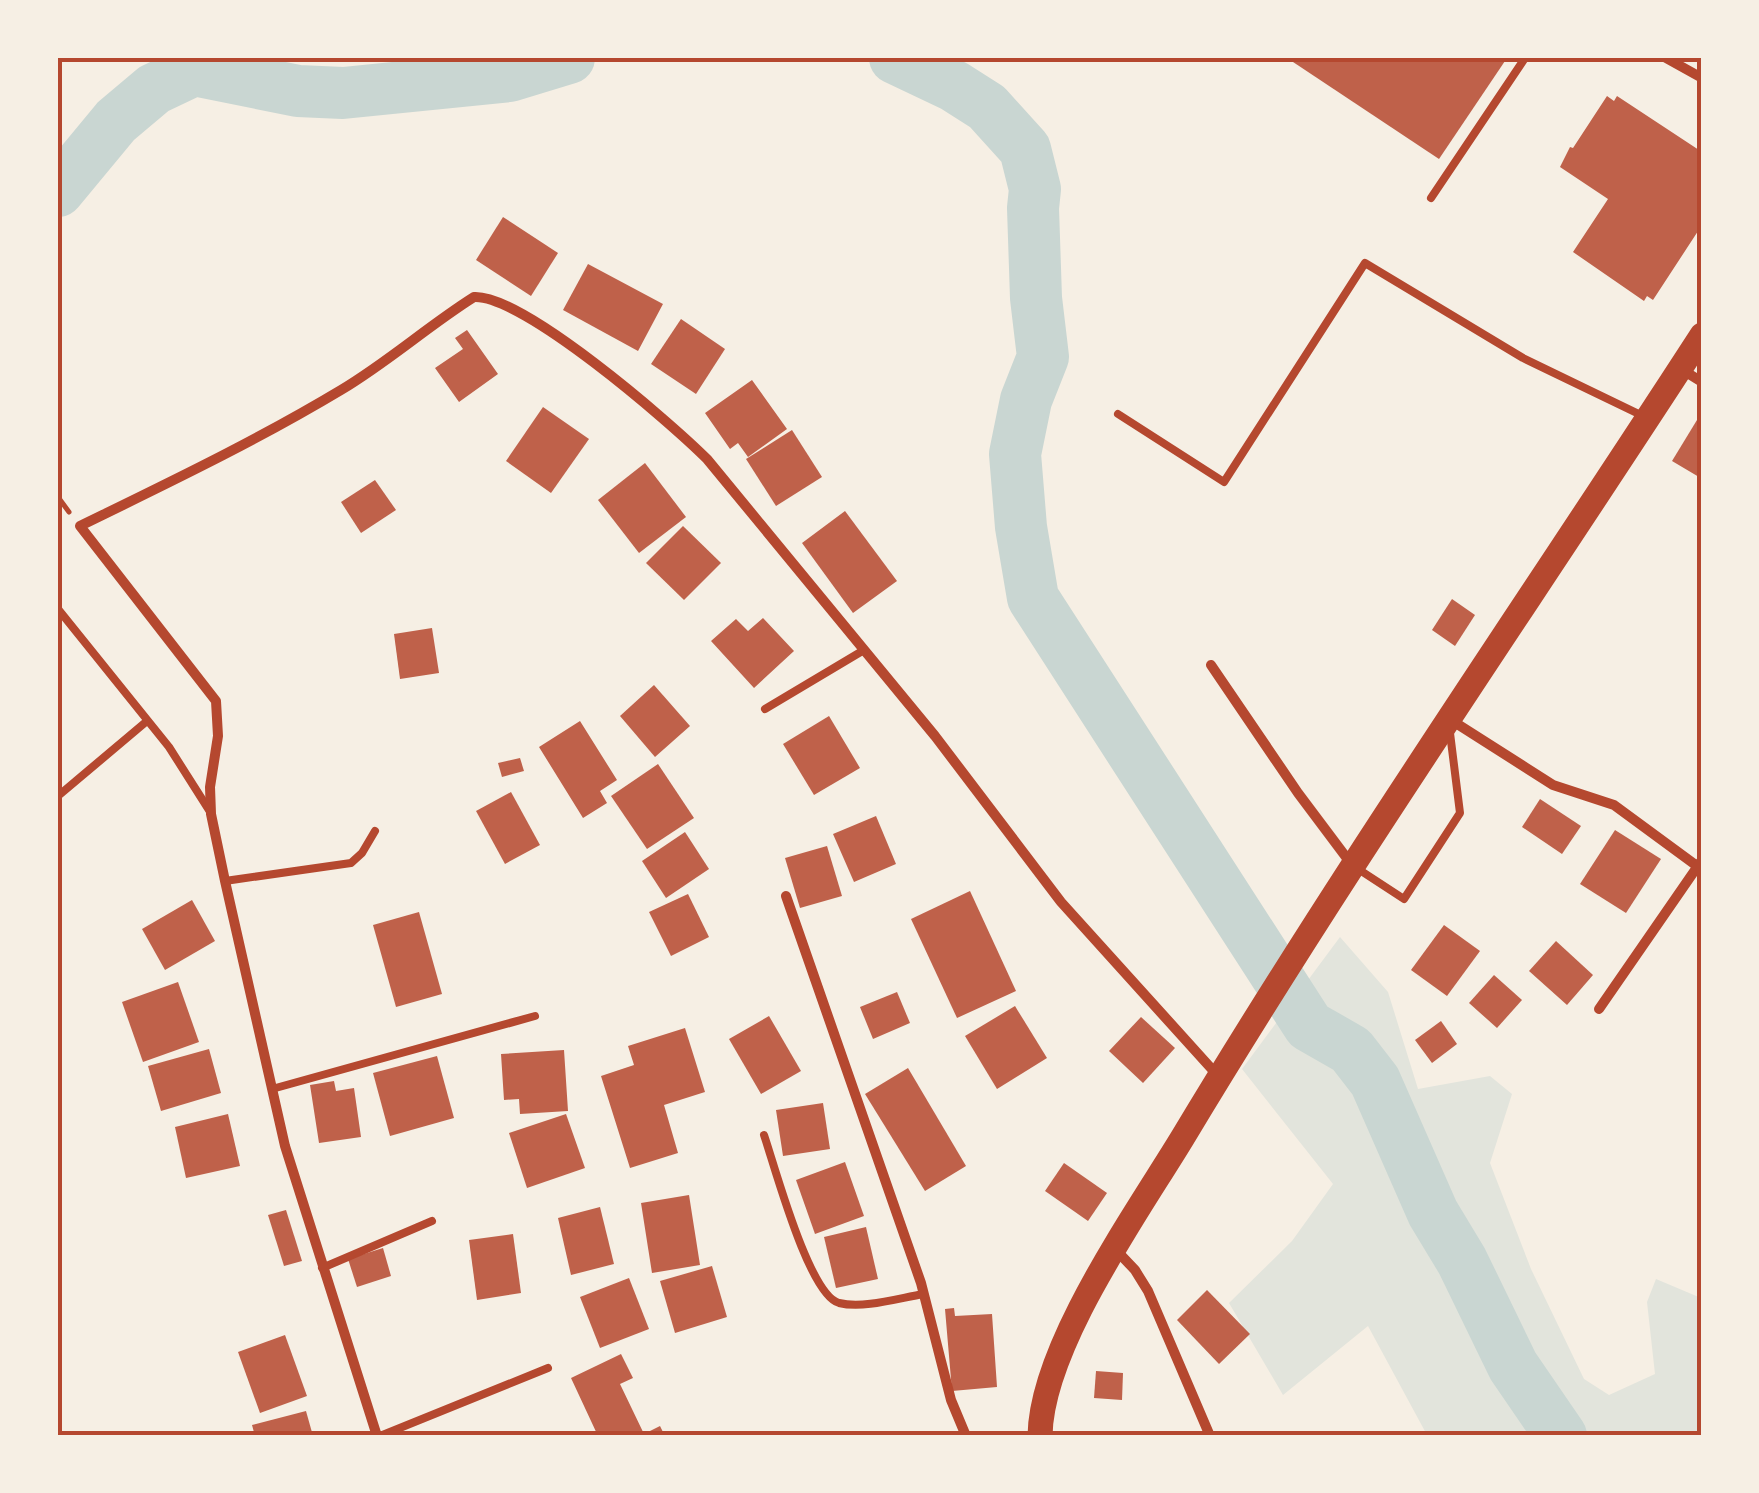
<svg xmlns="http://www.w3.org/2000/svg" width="1759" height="1493" viewBox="0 0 1759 1493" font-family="Manrope,sans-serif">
  <rect width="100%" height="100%" fill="#f6efe4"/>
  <polygon fill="#e2e4dc" points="1340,937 1388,992 1418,1089 1490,1076 1512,1094 1490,1163 1531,1269 1584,1379 1609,1395 1655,1374 1647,1302 1656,1279 1701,1298 1701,1435 1427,1435 1368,1326 1283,1395 1229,1303 1292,1241 1333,1184 1242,1069"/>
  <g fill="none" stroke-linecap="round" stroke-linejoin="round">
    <g stroke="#c9d6d2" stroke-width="52">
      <polyline points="895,58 954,86 987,107 1025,149 1035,189 1033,208 1036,298 1043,357 1026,400 1015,454 1021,527 1033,598 1309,1026 1351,1050 1375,1081 1433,1213 1462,1261 1513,1366 1561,1436"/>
      <polyline points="58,191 116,121 154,89 194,70 298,91 343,93 510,76 569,58"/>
    </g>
  </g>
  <g fill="#bf614a">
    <polygon points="1287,58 1507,58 1439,159"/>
    <polygon points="1607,96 1614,101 1617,96 1702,152 1702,225 1653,300 1647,296 1644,301 1573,252 1608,199 1560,167 1570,147 1573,148"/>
    <polygon points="503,217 558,253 531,296 476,260"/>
    <polygon points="588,264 663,304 638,351 563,310"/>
    <polygon points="681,319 725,349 696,394 651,364"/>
    <polygon points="467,330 498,374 459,402 435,368 463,349 455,338"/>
    <polygon points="752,380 787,429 748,457 738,443 730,449 705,413"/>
    <polygon points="543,407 589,439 551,493 506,461"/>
    <polygon points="1697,420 1702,423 1699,477 1672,461"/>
    <polygon points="792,430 822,477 776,506 746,459"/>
    <polygon points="645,463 686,517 639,553 598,500"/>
    <polygon points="375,480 396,510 361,533 341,502"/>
    <polygon points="845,511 897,581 853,613 802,543"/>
    <polygon points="683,526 721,563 684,600 646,563"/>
    <polygon points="1452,599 1475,615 1455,646 1432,630"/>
    <polygon points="763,618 794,651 754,688 711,641 736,619 748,631"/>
    <polygon points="432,628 439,673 400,679 394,634"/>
    <polygon points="654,685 690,726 655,757 620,716"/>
    <polygon points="829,716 860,768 814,795 783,744"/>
    <polygon points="580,721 617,780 600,791 607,803 583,818 539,747"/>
    <polygon points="520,758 524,771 502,777 498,763"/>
    <polygon points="658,764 694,818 647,849 611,796"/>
    <polygon points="511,792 540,845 505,864 476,811"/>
    <polygon points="1540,799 1581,826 1562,854 1522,827"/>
    <polygon points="876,816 896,864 854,882 833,834"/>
    <polygon points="1615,830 1661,859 1626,913 1580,884"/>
    <polygon points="685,832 709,869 666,898 642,861"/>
    <polygon points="827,846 842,896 800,908 785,858"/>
    <polygon points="970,891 1016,991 957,1018 911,919"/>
    <polygon points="688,894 709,937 671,956 649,912"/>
    <polygon points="192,900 215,941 165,970 142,929"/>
    <polygon points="419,912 442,994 396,1007 373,925"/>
    <polygon points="1444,925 1480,951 1447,996 1411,970"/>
    <polygon points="1556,941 1593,975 1567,1005 1529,971"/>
    <polygon points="1494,975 1522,1000 1497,1028 1469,1003"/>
    <polygon points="178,982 199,1042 143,1062 122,1002"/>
    <polygon points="897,992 910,1023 873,1039 860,1007"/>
    <polygon points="1015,1006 1047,1058 997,1089 965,1036"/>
    <polygon points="769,1016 801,1071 761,1094 729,1039"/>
    <polygon points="1141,1017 1175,1048 1143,1083 1109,1051"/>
    <polygon points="1441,1021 1457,1044 1432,1063 1415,1040"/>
    <polygon points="685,1028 705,1092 664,1105 678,1153 630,1168 601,1076 634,1065 628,1046"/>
    <polygon points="209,1049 221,1093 161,1111 148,1066"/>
    <polygon points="564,1050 568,1111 520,1114 519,1099 504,1100 501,1054"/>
    <polygon points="437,1056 454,1118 390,1136 373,1073"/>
    <polygon points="908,1068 966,1166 925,1191 865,1094"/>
    <polygon points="334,1081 336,1091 354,1088 361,1137 319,1143 310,1085"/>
    <polygon points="823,1103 830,1149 783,1156 776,1110"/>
    <polygon points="228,1114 240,1166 186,1178 175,1127"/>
    <polygon points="566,1114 585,1168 527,1188 509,1133"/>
    <polygon points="845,1162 864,1216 815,1234 796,1180"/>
    <polygon points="1064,1163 1107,1193 1088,1221 1045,1191"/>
    <polygon points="689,1195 700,1265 652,1273 641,1203"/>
    <polygon points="600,1207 614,1264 571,1275 558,1218"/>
    <polygon points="286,1210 302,1261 284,1266 268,1215"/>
    <polygon points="866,1227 878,1279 836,1288 824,1237"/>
    <polygon points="513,1234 521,1293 477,1300 469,1240"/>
    <polygon points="383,1248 391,1276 357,1287 348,1259"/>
    <polygon points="712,1266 727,1317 675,1333 660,1281"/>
    <polygon points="629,1278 649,1329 600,1348 580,1297"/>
    <polygon points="1207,1290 1250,1334 1219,1364 1177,1320"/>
    <polygon points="954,1308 955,1316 992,1314 997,1387 952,1391 945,1309"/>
    <polygon points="285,1335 307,1396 260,1413 238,1352"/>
    <polygon points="621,1354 633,1378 620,1384 644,1434 660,1426 665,1436 598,1436 571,1378"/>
    <polygon points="1096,1371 1123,1373 1122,1400 1094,1398"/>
    <polygon points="306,1411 313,1436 255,1436 252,1425"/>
  </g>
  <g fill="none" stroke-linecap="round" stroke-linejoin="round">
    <polyline stroke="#b5482f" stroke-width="5" points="58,497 69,512"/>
    <g stroke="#b5482f" stroke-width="8">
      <polyline points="1431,198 1525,58"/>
      <polyline points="1118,414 1224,482 1365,263 1523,358 1643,416"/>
      <polyline points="58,609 169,747 209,810"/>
      <polyline points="765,709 864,650"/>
      <polyline points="58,796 147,721"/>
      <polyline points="1355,867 1404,899 1460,813 1450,733"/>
      <polyline points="225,881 351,863 362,853 375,831"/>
      <polyline points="272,1089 535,1016"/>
      <path d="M764 1135C775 1167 809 1295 839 1303 864 1309 899 1298 924 1294"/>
      <polyline points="322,1268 432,1221"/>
      <polyline points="380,1436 548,1368"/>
    </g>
    <g stroke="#b5482f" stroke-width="10">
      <polyline points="1666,58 1702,78"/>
      <polyline points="1681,369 1702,382"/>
      <polyline points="1211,665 1298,793 1352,865"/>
      <polyline points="1451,720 1553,785 1614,805 1697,866"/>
      <polyline points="786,896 921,1283 951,1400 966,1436"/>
      <polyline points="1599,1009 1702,860"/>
      <polyline points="1116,1250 1135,1270 1148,1291 1210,1436"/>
      <path d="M377 1436 285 1146 225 881 211 814 210 787 218 736 216 701 80 526C168 483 256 441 341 390 388 362 428 326 474 297 522 294 670 422 707 459L935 736 1061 902 1219 1077"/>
    </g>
    <path stroke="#b5482f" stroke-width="25" d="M1040 1436C1041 1347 1137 1213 1183 1137 1347 864 1529 602 1702 335"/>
  </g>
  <rect width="1759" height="1493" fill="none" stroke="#f6efe4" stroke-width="120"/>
  <rect x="60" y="60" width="1639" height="1373" fill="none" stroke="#b5482f" stroke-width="4"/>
</svg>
